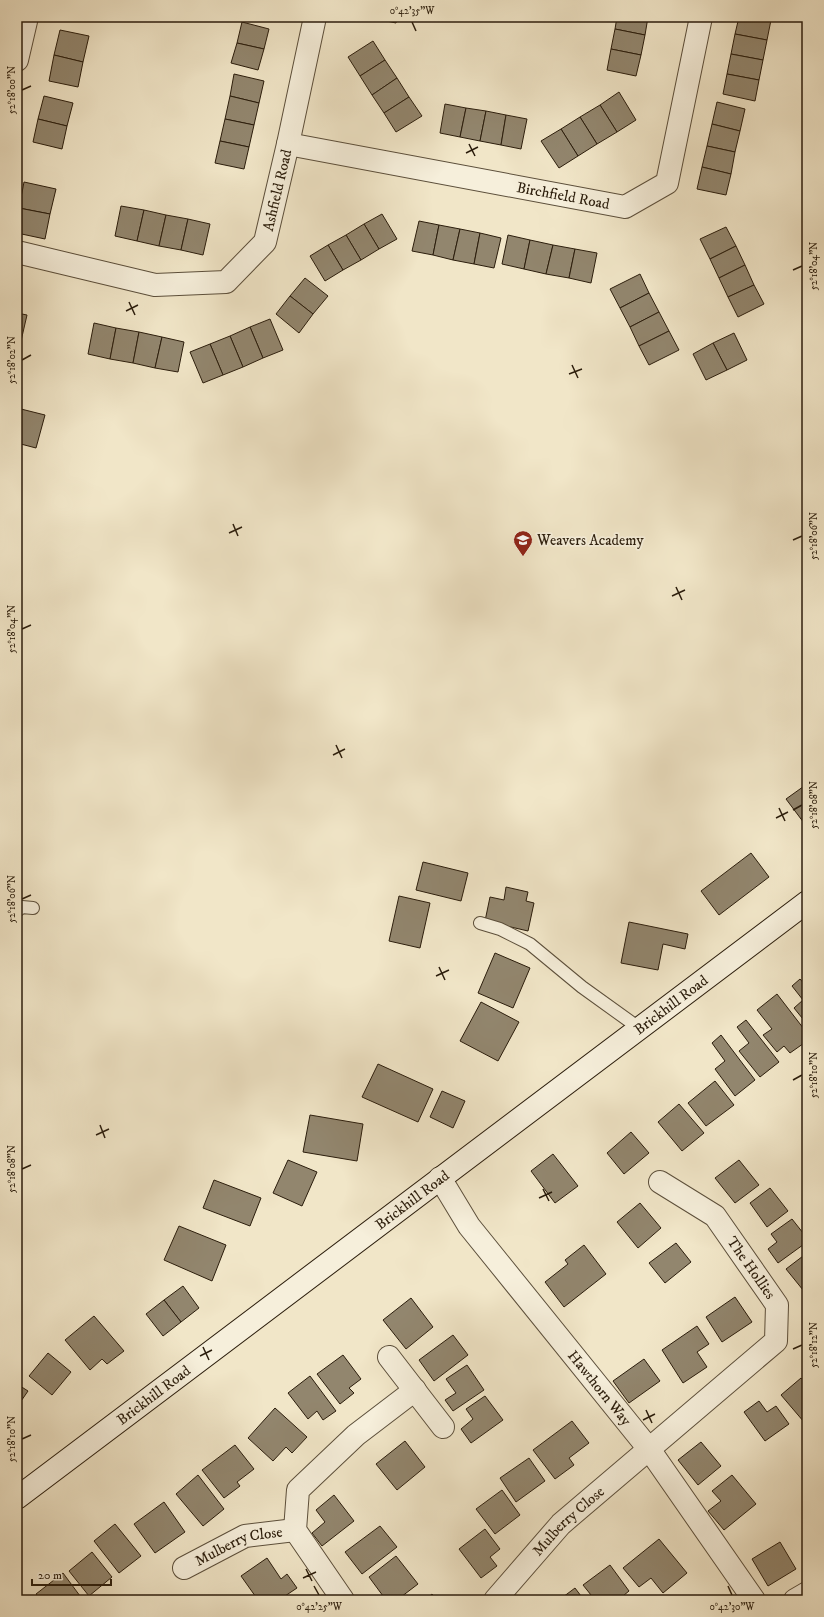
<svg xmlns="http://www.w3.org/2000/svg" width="824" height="1617" viewBox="0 0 824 1617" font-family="'IM FELL DW Pica',serif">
  <rect width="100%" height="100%" fill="#f1e6c8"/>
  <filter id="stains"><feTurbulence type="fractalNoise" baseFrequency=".005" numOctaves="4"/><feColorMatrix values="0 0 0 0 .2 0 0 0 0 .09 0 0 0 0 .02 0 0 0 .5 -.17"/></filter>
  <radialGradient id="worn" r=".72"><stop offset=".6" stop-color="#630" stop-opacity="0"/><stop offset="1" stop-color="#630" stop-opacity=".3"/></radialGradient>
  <g fill="#92866e" stroke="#2b1d0c">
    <polygon points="368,17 398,17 396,23"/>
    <polygon points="617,17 648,17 645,35 615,29"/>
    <polygon points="739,17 755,17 771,20 767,40 735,34"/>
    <polygon points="242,22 269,29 264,49 237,43"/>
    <polygon points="615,29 645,35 641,55 611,49"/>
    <polygon points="60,30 89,36 83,62 54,55"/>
    <polygon points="735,34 767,40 763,60 731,54"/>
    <polygon points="373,41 385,60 360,76 348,57"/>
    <polygon points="237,43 264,49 258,70 231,63"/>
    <polygon points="611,49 641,55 636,76 607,70"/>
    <polygon points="731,54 763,60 759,80 727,74"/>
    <polygon points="54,55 83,62 78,87 49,81"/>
    <polygon points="385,60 397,78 372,95 360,76"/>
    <polygon points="234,74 264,81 259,103 230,96"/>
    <polygon points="727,74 759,80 755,101 723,94"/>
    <polygon points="397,78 409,97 384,113 372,95"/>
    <polygon points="619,92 636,120 617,132 600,105"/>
    <polygon points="44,96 73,103 67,126 38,119"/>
    <polygon points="230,96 259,103 254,125 225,119"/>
    <polygon points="409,97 422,116 396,132 384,113"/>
    <polygon points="717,102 745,109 740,131 712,124"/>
    <polygon points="445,104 466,108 460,137 440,133"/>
    <polygon points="600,105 617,132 597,144 580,117"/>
    <polygon points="466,108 486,111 480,141 460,137"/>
    <polygon points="486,111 506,115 501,145 480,141"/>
    <polygon points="506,115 527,119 521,149 501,145"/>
    <polygon points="580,117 597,144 578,156 561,129"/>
    <polygon points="38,119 67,126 62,149 33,142"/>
    <polygon points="225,119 254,125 249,147 220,141"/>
    <polygon points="712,124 740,131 735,152 707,146"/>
    <polygon points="561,129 578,156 559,168 541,141"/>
    <polygon points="220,141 249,147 244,169 215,163"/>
    <polygon points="707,146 735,152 731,174 702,167"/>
    <polygon points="702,167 731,174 726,195 697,189"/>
    <polygon points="24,182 56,189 50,214 19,208"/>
    <polygon points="121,206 144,210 137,241 115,236"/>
    <polygon points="19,208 50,214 45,239 17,233 17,217"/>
    <polygon points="144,210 166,215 159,246 137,241"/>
    <polygon points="382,214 397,239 379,249 364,224"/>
    <polygon points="166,215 188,219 181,250 159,246"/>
    <polygon points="188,219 210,224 203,255 181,250"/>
    <polygon points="419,221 439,225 433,255 412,251"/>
    <polygon points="364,224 379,249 361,260 346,235"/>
    <polygon points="439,225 460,229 453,260 433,255"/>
    <polygon points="726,227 736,246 710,259 700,239"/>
    <polygon points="460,229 480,233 474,264 453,260"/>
    <polygon points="480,233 501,238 494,268 474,264"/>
    <polygon points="346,235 361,260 343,270 328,245"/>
    <polygon points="508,235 530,240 524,269 502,264"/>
    <polygon points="530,240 553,245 546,274 524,269"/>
    <polygon points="328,245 343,270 325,281 310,256"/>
    <polygon points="553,245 575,249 569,278 546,274"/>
    <polygon points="736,246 745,265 719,278 710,259"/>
    <polygon points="575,249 597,253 591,283 569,278"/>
    <polygon points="745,265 754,285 728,297 719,278"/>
    <polygon points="640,274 649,293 620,308 610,289"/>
    <polygon points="305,278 328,296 313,314 290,296"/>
    <polygon points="754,285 764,304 738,317 728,297"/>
    <polygon points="649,293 659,312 630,327 620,308"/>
    <polygon points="290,296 313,314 299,333 276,314"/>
    <polygon points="659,312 669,331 639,346 630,327"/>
    <polygon points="17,313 27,315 21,341 17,340"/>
    <polygon points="270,319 283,350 263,358 250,327"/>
    <polygon points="94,323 116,328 110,359 88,354"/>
    <polygon points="250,327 263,358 243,367 230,336"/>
    <polygon points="116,328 139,332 133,363 110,359"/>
    <polygon points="669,331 679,350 649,365 639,346"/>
    <polygon points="139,332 162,337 155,368 133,363"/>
    <polygon points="734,333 747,360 727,370 713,343"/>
    <polygon points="230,336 243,367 223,375 210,344"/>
    <polygon points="162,337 184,342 178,372 155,368"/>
    <polygon points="17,340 21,341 17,361"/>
    <polygon points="713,343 727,370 706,380 693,354"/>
    <polygon points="210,344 223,375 203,383 190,352"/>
    <polygon points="17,408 45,415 36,448 17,443"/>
    <polygon points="807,784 807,827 786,799"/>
    <polygon points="751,853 769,877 719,915 701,891"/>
    <polygon points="423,862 468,873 461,901 416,890"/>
    <polygon points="506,887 528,892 526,901 534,903 528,931 485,921 490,897 504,900"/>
    <polygon points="399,896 430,903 420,948 389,941"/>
    <polygon points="629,922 688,934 685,949 663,944 658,970 621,963"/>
    <polygon points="495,953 530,968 513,1008 478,993"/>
    <polygon points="800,979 807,987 807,1024 794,1008 803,1000 792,986"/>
    <polygon points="777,994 807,1033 807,1041 790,1053 784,1046 777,1052 763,1035 772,1029 757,1010"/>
    <polygon points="481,1002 519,1022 498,1061 460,1041"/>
    <polygon points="746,1020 779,1062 760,1077 739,1051 749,1043 737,1027"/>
    <polygon points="721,1035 755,1080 735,1096 715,1069 725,1061 712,1043"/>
    <polygon points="378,1064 433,1089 418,1122 362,1097"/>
    <polygon points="715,1081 734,1105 706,1126 688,1103"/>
    <polygon points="442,1091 465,1101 453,1128 430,1117"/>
    <polygon points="679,1104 704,1133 682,1151 658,1122"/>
    <polygon points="310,1115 363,1124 357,1161 303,1152"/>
    <polygon points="631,1132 649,1153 624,1174 607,1153"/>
    <polygon points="553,1154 578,1186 555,1203 531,1171"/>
    <polygon points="288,1160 317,1172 302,1206 273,1193"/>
    <polygon points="739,1160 759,1185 735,1203 715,1178"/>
    <polygon points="214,1180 261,1198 250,1226 203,1208"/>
    <polygon points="770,1188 788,1211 767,1227 750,1203"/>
    <polygon points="640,1203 661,1228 638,1248 617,1222"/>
    <polygon points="792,1219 807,1238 807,1242 778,1263 768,1249 777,1242 771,1234"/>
    <polygon points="179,1226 226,1245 212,1281 164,1260"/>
    <polygon points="676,1243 691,1262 665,1283 649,1263"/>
    <polygon points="584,1245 606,1274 564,1307 545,1282 568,1264 565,1260"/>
    <polygon points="807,1253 807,1287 803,1290 786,1269"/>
    <polygon points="183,1286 199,1308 181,1322 164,1300"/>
    <polygon points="735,1297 752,1322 722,1342 706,1317"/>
    <polygon points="411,1298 433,1327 406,1349 383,1320"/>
    <polygon points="164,1300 181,1322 163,1336 146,1314"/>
    <polygon points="94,1316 124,1351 107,1364 102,1359 90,1370 65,1340"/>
    <polygon points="697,1326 709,1344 697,1352 707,1367 683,1383 662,1350"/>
    <polygon points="453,1335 468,1355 434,1381 419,1360"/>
    <polygon points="48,1353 71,1372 52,1395 29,1376"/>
    <polygon points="343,1355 361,1379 349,1388 354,1393 340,1404 317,1374"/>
    <polygon points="644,1359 660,1381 629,1403 613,1381"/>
    <polygon points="467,1365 484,1390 453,1411 445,1400 456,1393 446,1379"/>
    <polygon points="310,1376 336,1411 323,1420 317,1411 308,1419 288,1393"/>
    <polygon points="801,1378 807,1385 807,1420 804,1422 781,1395"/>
    <polygon points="17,1384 28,1391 17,1407"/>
    <polygon points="485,1396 503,1420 471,1443 461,1429 473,1419 466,1409"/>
    <polygon points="759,1401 767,1412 776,1406 789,1424 765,1441 744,1412"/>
    <polygon points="275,1408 307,1437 292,1453 286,1447 273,1461 248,1438"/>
    <polygon points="572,1421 589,1443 569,1458 574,1465 555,1479 533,1450"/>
    <polygon points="405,1441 425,1467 397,1490 376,1464"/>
    <polygon points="701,1442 721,1466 698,1485 678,1460"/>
    <polygon points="235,1445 254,1469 237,1482 240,1486 224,1498 202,1470"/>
    <polygon points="529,1458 545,1481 516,1502 500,1478"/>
    <polygon points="198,1475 224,1509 203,1526 176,1494"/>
    <polygon points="732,1475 756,1504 724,1530 708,1511 721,1501 712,1491"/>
    <polygon points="502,1490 520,1515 495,1534 476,1509"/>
    <polygon points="334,1495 354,1521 322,1546 312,1533 325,1522 316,1510"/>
    <polygon points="164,1502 185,1532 155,1553 134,1524"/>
    <polygon points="115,1524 141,1556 119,1573 94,1541"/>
    <polygon points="380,1526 397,1547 362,1574 345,1552"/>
    <polygon points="485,1529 500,1549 490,1557 497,1566 481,1578 459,1549"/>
    <polygon points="659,1539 687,1573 663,1593 651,1578 639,1587 623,1568"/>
    <polygon points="780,1542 796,1569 768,1586 752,1559"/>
    <polygon points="92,1552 112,1577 89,1596 69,1571"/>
    <polygon points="396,1556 418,1584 397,1600 386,1600 369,1577"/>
    <polygon points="267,1558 281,1579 287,1574 297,1588 279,1600 258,1600 241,1576"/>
    <polygon points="610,1565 629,1591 618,1600 595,1600 583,1585"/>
    <polygon points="63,1573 83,1600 40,1600 36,1594"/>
    <polygon points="575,1588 584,1600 559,1600"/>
    <polygon points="432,1594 437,1600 425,1600"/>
  </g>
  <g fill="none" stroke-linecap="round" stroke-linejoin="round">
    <g stroke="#5c4f3b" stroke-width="14">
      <g id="lane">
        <polyline points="17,911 22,907 33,908"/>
        <polyline points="480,923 500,929 530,944 582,987 639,1028"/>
      </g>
    </g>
    <g stroke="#5c4f3b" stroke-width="24">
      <g id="street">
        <polyline points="17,60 27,17"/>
        <path id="s1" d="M288 144 625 207 667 183 701 17"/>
        <path id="s2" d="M17 252 155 285 226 282 265 242 288 144 315 17"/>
        <path id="s3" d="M440 1178 469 1226 649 1449 754 1600"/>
        <polyline points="389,1357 443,1427"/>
        <path id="s4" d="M184 1568 245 1536 295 1530"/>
        <polyline points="343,1600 295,1530 298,1490 356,1435 415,1390"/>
        <path id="s5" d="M495 1600 561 1524 776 1341 777 1305 715 1216 660 1182"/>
        <polyline points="795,1600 807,1593"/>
      </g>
    </g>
    <g stroke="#2b1d0c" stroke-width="24">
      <g id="secondary">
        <path id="s6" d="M17 1498 807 902"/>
      </g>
    </g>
    <use href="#lane" stroke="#f6efdb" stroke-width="12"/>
    <use href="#street" stroke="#f6efdb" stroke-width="22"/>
    <use href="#secondary" stroke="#f6efdb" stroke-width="22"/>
  </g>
  <path fill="none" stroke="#2b1d0c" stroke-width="1.5" d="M412 22 416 31M22 90 31 86M469 144 475 156M466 153 478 147M793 270 802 266M129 302 135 315M126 311 138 305M22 360 31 355M572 365 578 378M569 374 582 369M233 524 238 536M229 533 242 527M793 540 802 536M676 587 682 600M672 596 685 590M22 629 31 625M336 745 342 758M333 755 345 749M779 808 785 821M793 810 802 805M776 818 788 812M22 899 31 895M439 967 445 980M436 976 449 970M793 1080 802 1075M100 1125 105 1138M96 1135 109 1129M22 1169 31 1165M543 1189 549 1201M539 1198 552 1192M203 1347 209 1360M793 1349 802 1345M200 1356 212 1350M646 1410 652 1423M643 1420 655 1414M22 1439 31 1435M306 1569 312 1581M303 1578 316 1572M314 1586 319 1595M728 1586 732 1595"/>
  <defs>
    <g id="school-pin" transform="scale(1)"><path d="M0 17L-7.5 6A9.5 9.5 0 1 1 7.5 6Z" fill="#8f2418" stroke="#f6efdb"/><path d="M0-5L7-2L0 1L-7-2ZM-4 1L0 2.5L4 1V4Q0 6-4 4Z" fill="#fff"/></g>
  </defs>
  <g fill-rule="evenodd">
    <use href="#school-pin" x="523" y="540"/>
  </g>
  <g text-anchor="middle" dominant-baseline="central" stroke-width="3.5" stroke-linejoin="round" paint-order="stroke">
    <g font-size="15" fill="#2b1d0c" stroke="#f6efdb">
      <text stroke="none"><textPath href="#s2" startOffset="322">Ashfield Road</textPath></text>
      <text stroke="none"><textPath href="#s1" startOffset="280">Birchfield Road</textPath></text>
      <text stroke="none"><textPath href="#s6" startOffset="819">Brickhill Road</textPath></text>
      <text stroke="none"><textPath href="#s6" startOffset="495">Brickhill Road</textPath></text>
      <text transform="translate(751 1268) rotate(55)">The Hollies</text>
      <text stroke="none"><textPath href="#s3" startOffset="264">Hawthorn Way</textPath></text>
      <text stroke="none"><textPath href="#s6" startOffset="171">Brickhill Road</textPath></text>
      <text stroke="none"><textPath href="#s5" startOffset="108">Mulberry Close</textPath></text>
      <text stroke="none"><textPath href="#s4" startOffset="60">Mulberry Close</textPath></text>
    </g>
    <g font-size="15" fill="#2b1d0c" stroke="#f6efdb" text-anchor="start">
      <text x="537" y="540">Weavers Academy</text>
    </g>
  </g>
  <rect width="824" height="1617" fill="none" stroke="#f1e6c8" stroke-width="44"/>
  <path d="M32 1579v6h79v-6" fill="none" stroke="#2b1d0c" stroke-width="2"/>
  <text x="38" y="1579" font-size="12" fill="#2b1d0c" stroke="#f6efdb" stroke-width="3" paint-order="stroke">20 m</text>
  <rect x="22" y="22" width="780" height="1573" fill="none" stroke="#2b1d0c" stroke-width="1.5"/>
  <g font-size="10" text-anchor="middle" fill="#2b1d0c">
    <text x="412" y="14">0°42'35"W</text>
    <text transform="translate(11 90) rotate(-90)" y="4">52°18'00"N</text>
    <text transform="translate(813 266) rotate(-90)" y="4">52°18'04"N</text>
    <text transform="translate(11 360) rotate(-90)" y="4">52°18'02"N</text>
    <text transform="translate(813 536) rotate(-90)" y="4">52°18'06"N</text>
    <text transform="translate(11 629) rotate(-90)" y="4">52°18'04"N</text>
    <text transform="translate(813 805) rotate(-90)" y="4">52°18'08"N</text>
    <text transform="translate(11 899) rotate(-90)" y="4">52°18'06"N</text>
    <text transform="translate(813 1075) rotate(-90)" y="4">52°18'10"N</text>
    <text transform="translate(11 1169) rotate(-90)" y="4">52°18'08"N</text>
    <text transform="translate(813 1345) rotate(-90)" y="4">52°18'12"N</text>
    <text transform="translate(11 1439) rotate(-90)" y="4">52°18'10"N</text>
    <text x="319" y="1610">0°42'25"W</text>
    <text x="732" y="1610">0°42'30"W</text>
  </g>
  <rect width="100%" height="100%" filter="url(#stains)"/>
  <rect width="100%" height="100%" fill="url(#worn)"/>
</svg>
